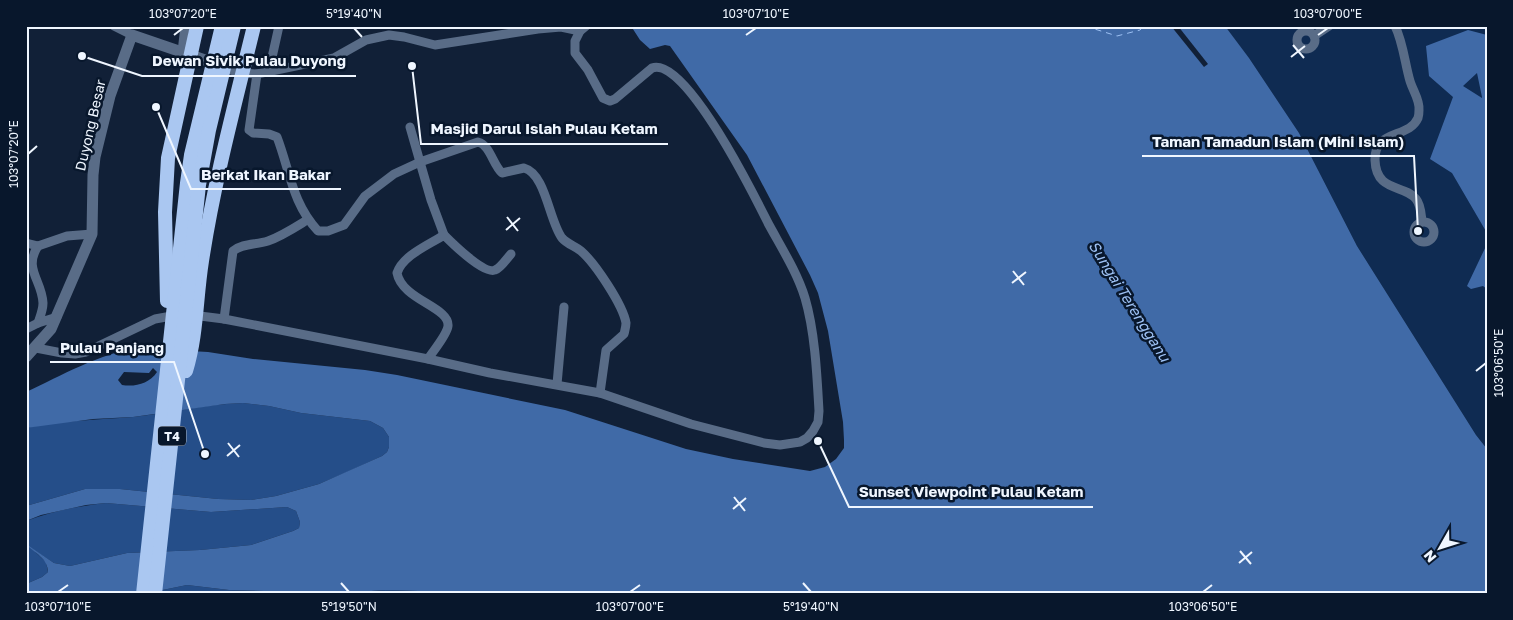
<svg xmlns="http://www.w3.org/2000/svg" width="1513" height="620" viewBox="0 0 1513 620" font-family="'Golos Text',sans-serif">
  <rect width="100%" height="100%" fill="#112037"/>
  <polygon fill="#0f2b52" points="1225,26 1487,26 1487,449 1476,435 1357,246 1299,133 1249,58"/>
  <g fill="#254e89">
    <path d="M243 403 269 406 301 413 370 421 383 428 389 437V447L387 452 382 456 347 472 319 484 276 496 251 500 218 499 120 489H85L26 506V428C61 420 98 420 133 417 169 413 206 404 243 403Z"/>
    <path d="M106 503 211 512 287 507 296 511 300 522 299 528 293 531 251 545 200 550 127 553 70 566 54 563 31 548 46 562 48 572 42 577 26 584V521C52 511 79 506 106 503Z"/>
    <polygon points="187,585 229,590 344,593 385,590 418,591 429,594 143,594"/>
  </g>
  <g fill="#406aa7" fill-rule="evenodd">
    <path d="M631 26H1225L1249 58 1299 133 1357 246 1476 435 1487 449V594H429L418 591 385 590 344 593 229 590 187 585 143 594H26V584L42 577 48 572C48 558 34 553 26 544L54 563 70 566 127 553 200 550 251 545 293 531 299 528 300 522 296 511 287 507 211 512 106 503 86 505 41 515 26 521V506L85 489H120L218 499 251 500 276 496 319 484 382 456 387 452 389 447V437L383 428 370 421 301 413 269 406 243 403 225 404 133 417 93 419 26 428V392C61 376 100 353 138 348L208 352 253 359 365 370 397 375 565 410 686 449 733 459 810 471 825 467 836 459 844 448V440L843 422 828 331 818 293 810 275 747 155 670 46 665 45 650 49 640 40ZM153 368 157 372C149 384 135 387 122 385L118 380 124 372 149 373Z"/>
    <path d="M1468 30 1487 35V233L1452 173 1430 159 1453 97 1429 76 1426 46ZM1477 73 1482 97V98L1463 86Z"/>
    <polygon points="1487,244 1487,289 1483,286 1471,289 1467,286"/>
  </g>
  <polygon fill="#112037" points="1171,26 1178,26 1208,64 1204,67"/>
  <g fill="none" stroke-linecap="round" stroke-linejoin="round">
    <polyline stroke="#9dc1f4" stroke-width="1" stroke-dasharray="6 5" stroke-linecap="butt" points="1085,26 1117,36 1140,30 1144,26"/>
    <g stroke="#596c87" stroke-width="9">
      <polyline points="114,26 132,35"/>
      <path d="M1395 26C1403 42 1405 64 1410 81 1413 91 1420 100 1419 110 1419 113 1419 115 1418 118 1409 139 1374 129 1375 160 1376 193 1405 184 1416 199 1421 205 1421 214 1422 221"/>
      <circle cx="1306" cy="40" r="9"/>
      <polyline points="1314,36 1329,26"/>
      <polyline points="182,52 185,26"/>
      <polyline points="269,71 279,26"/>
      <polyline points="243,73 257,74 334,58 366,40 389,35 404,37 435,45 538,29 561,27 580,31"/>
      <path d="M257 74 249 130 253 133 269 134 277 137C290 171 292 203 318 231H328L344 225 365 196 394 174 420 162 431 200 444 235"/>
      <path d="M410 127 420 162 478 142C490 145 493 165 502 173L524 168C546 174 549 221 562 238 567 244 575 246 581 251 595 263 623 305 626 323 626 327 625 330 624 334L606 350 600 393"/>
      <circle cx="1424" cy="232" r="10"/>
      <polyline points="26,243 38,246 67,236 92,234"/>
      <path d="M38 246C23 269 42 280 43 303 43 310 40 317 38 323L57 317"/>
      <path d="M192 315 224 319 428 359 490 373 600 393 691 424 764 443 780 445 800 442 807 438 813 431 818 422 819 411C817 375 815 332 805 298 797 272 781 247 768 223 755 197 685 55 652 68L615 99 610 101 603 98 588 70 575 53V41L580 31 586 26"/>
      <path d="M224 319 233 251C243 243 256 245 268 241 282 236 294 228 307 220"/>
      <polyline points="26,329 38,323"/>
      <polyline points="36,348 62,353 75,354 86,352 155,319 177,315"/>
      <path d="M428 359C433 351 447 335 448 326 450 307 402 300 397 273 403 255 429 245 444 235 452 243 484 275 495 270 501 268 507 258 511 254"/>
      <polyline points="557,384 564,307"/>
    </g>
    <polyline stroke="#596c87" stroke-width="11" points="26,357 51,329 92,234 93,175 95,157 110,96 132,35 243,73"/>
    <g stroke="#aac7f1" stroke-width="14">
      <polyline points="167,301 165,212 168,158 197,26"/>
      <path d="M186 371C197 335 196 299 202 261 214 182 235 104 254 26"/>
      <polyline points="143,594 187,183 191,155 222,26"/>
      <polyline points="155,594 199,185 209,130 234,26"/>
    </g>
  </g>
  <path fill="none" stroke="#eff6ff" stroke-width="2" d="M354 28 362 37M174 35 183 28M746 35 756 28M1318 35 1328 28M1293 45 1304 58M1291 57 1305 46M28 154 37 146M507 217 518 231M506 230 520 218M1013 271 1024 285M1012 283 1026 272M1476 371 1486 363M228 443 239 457M227 456 240 445M734 497 745 511M733 509 746 498M1240 551 1251 564M1239 563 1252 552M341 583 349 592M803 583 811 592M58 592 68 585M630 592 640 585M1203 592 1212 585"/>
  <g text-anchor="middle" dominant-baseline="central" stroke-width="5" stroke-linejoin="round" paint-order="stroke">
    <rect fill="#08172c" stroke="#aab3c0" stroke-width="1" x="158" y="426.5" width="28" height="19" rx="4"/>
    <g font-size="12" font-weight="bold" fill="#eff6ff">
      <text x="172" y="436">T4</text>
    </g>
    <g font-size="14" fill="#eff6ff" stroke="#08172c">
      <text transform="translate(90 125) rotate(-77)">Duyong Besar</text>
    </g>
    <g font-size="15" font-style="italic" fill="#9dc1f4" stroke="#08172c">
      <text transform="translate(1130 301) rotate(58)">Sungai Terengganu</text>
    </g>
  </g>
  <path fill="none" stroke="#eff6ff" stroke-width="2" d="M82 56L142 76H356M412 66L421 144H668M1418 231L1414 156H1142M156 107L191 189H341M205 454L174 362H50M818 441L849 507H1093"/>
  <g fill="#eff6ff" stroke="#08172c" stroke-width="2">
    <circle cx="82" cy="56" r="5"/>
    <circle cx="412" cy="66" r="5"/>
    <circle cx="1418" cy="231" r="5"/>
    <circle cx="156" cy="107" r="5"/>
    <circle cx="205" cy="454" r="5"/>
    <circle cx="818" cy="441" r="5"/>
  </g>
  <g font-size="15" text-anchor="middle" font-weight="bold" fill="#eff6ff" stroke="#08172c" stroke-width="5" stroke-linejoin="round" paint-order="stroke">
    <text x="249" y="66">Dewan Sivik Pulau Duyong</text>
    <text x="544" y="134">Masjid Darul Islah Pulau Ketam</text>
    <text x="1278" y="147">Taman Tamadun Islam (Mini Islam)</text>
    <text x="266" y="180">Berkat Ikan Bakar</text>
    <text x="112" y="353">Pulau Panjang</text>
    <text x="971" y="497">Sunset Viewpoint Pulau Ketam</text>
  </g>
  <rect width="1513" height="620" fill="none" stroke="#08172c" stroke-width="55"/>
  <g transform="translate(1440 548) rotate(231)" stroke="#08172c" stroke-width="4" paint-order="stroke">
  <path d="M0-4L9 19L0 12L-9 19Z" fill="#eff6ff"/>
  <text y="-8" font-size="14" font-weight="bold" text-anchor="middle" fill="#eff6ff">N</text>
  </g>
  <rect x="28" y="28" width="1458" height="564" fill="none" stroke="#eff6ff" stroke-width="2"/>
  <g font-size="12" text-anchor="middle" fill="#eff6ff">
    <text x="183" y="18">103°07'20"E</text>
    <text x="354" y="18">5°19'40"N</text>
    <text x="756" y="18">103°07'10"E</text>
    <text x="1328" y="18">103°07'00"E</text>
    <text transform="translate(14 154) rotate(-90)" y="4">103°07'20"E</text>
    <text transform="translate(1499 363) rotate(-90)" y="4">103°06'50"E</text>
    <text x="58" y="611">103°07'10"E</text>
    <text x="349" y="611">5°19'50"N</text>
    <text x="630" y="611">103°07'00"E</text>
    <text x="811" y="611">5°19'40"N</text>
    <text x="1203" y="611">103°06'50"E</text>
  </g>
</svg>
